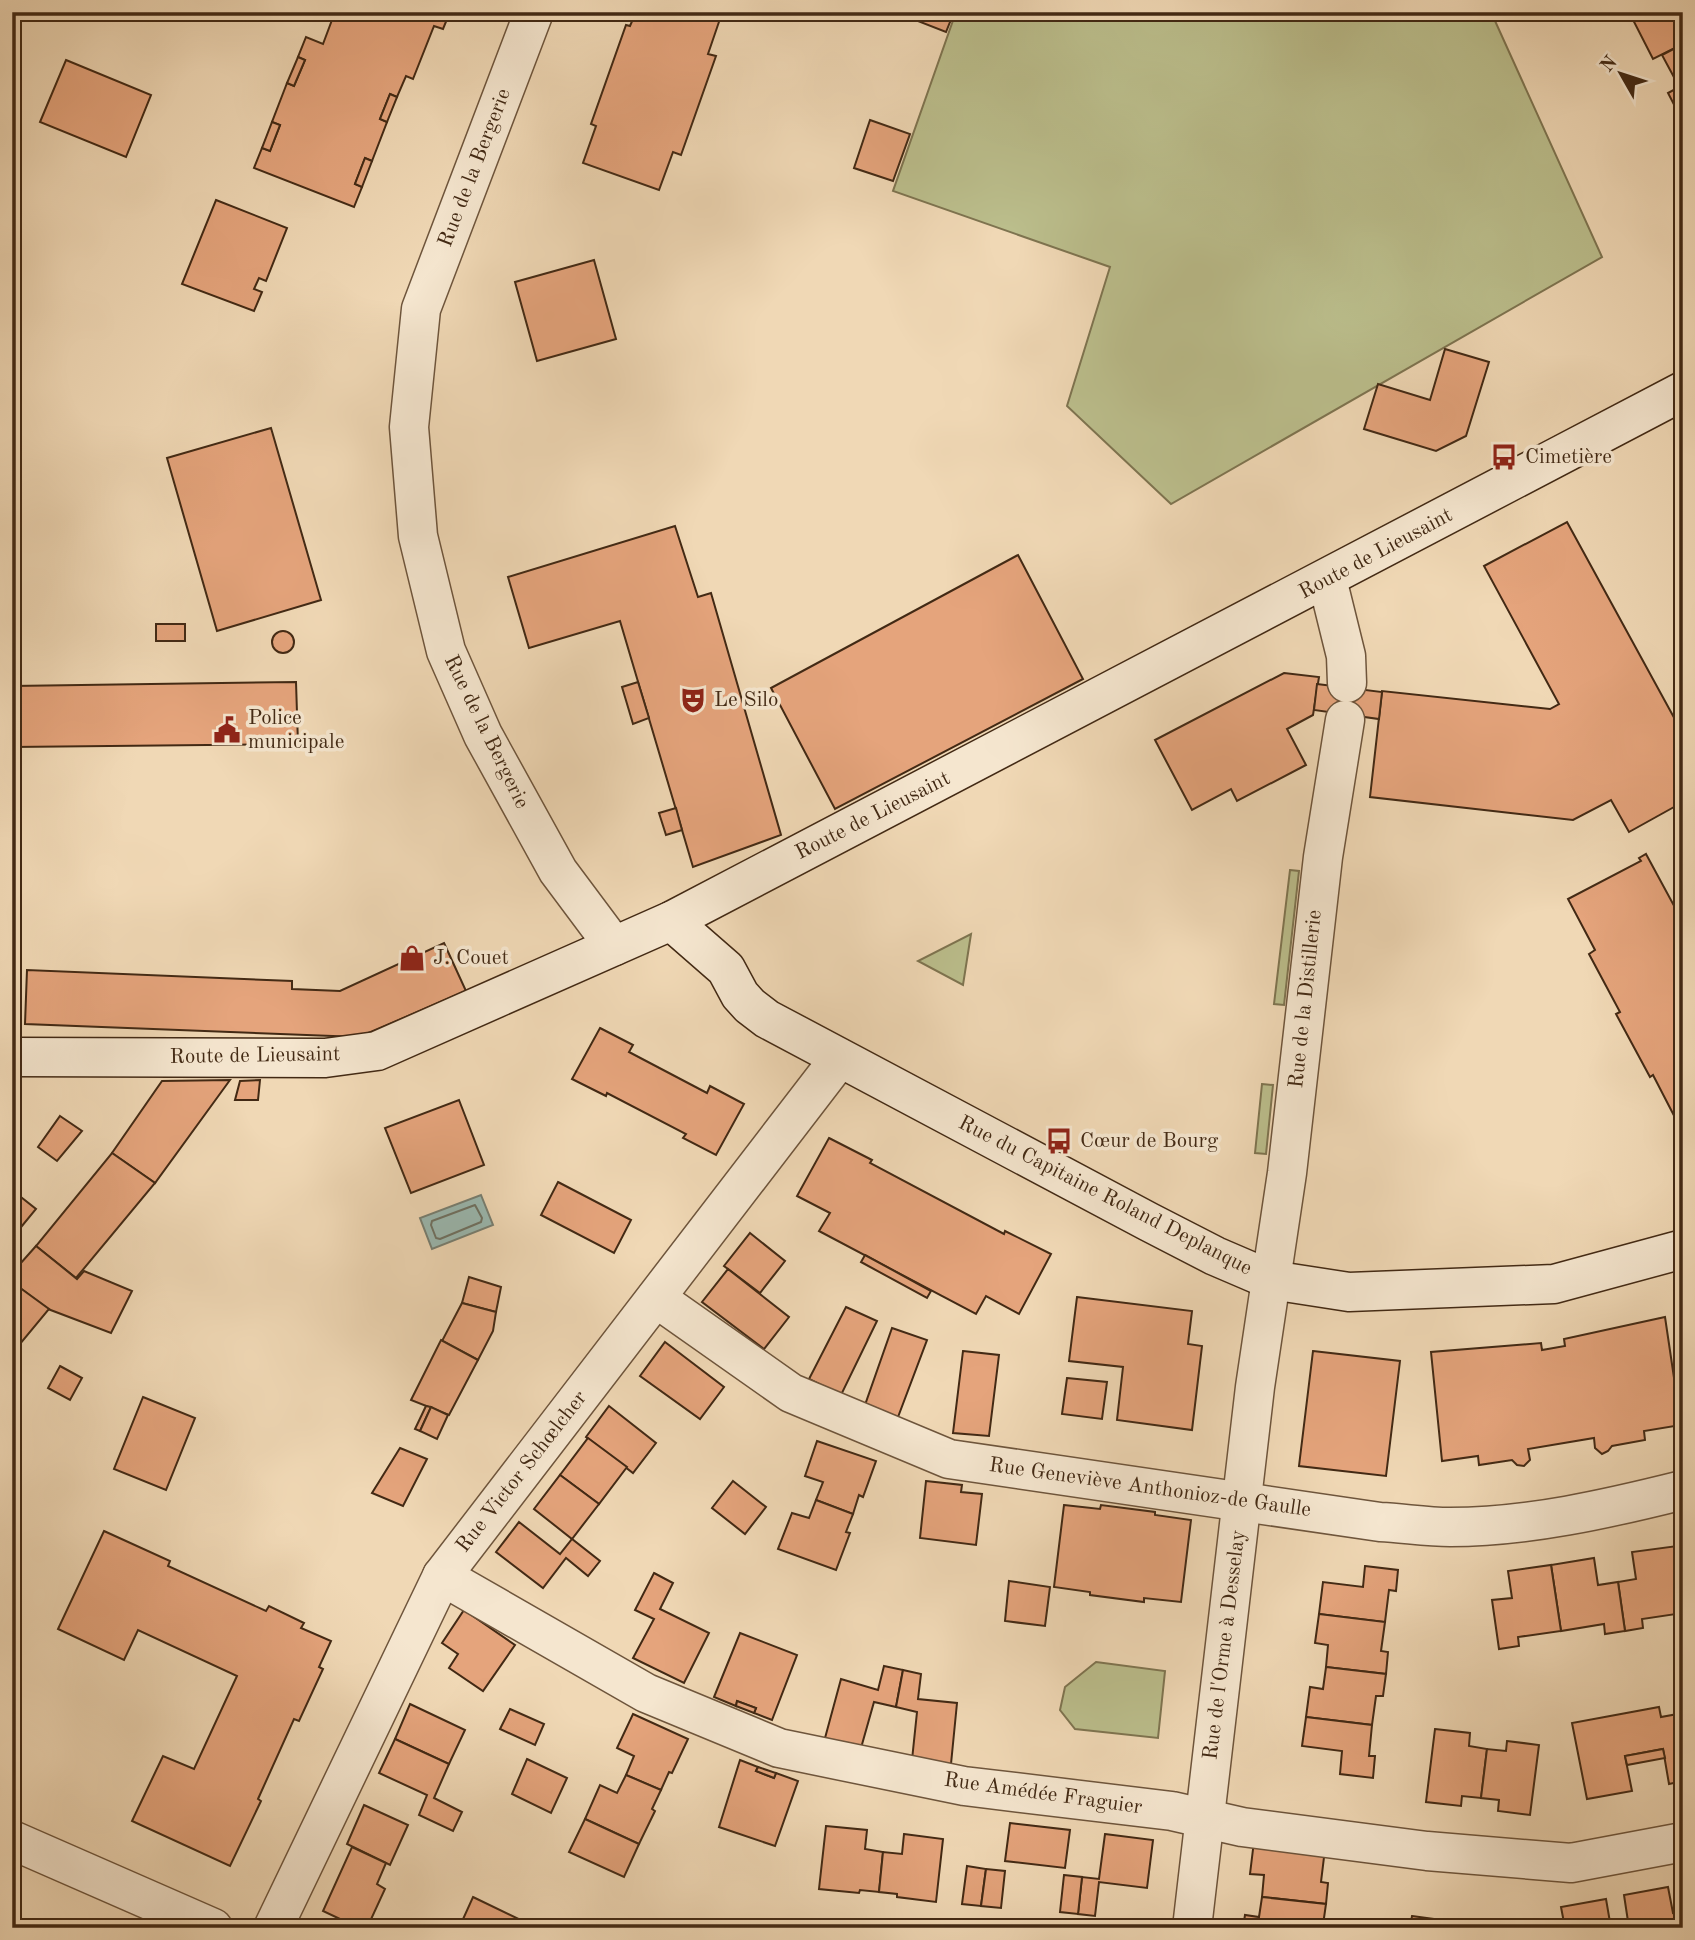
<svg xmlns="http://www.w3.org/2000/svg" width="1695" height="1940" viewBox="0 0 1695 1940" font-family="'Old Standard TT',serif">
  <rect width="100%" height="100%" fill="#f0d8b5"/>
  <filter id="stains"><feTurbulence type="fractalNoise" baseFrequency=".00286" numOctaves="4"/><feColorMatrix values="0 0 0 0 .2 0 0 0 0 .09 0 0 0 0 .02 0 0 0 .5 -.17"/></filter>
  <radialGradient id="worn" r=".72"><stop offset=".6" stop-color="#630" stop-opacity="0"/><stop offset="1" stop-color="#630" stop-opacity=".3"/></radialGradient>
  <g fill="#bbbe8c" stroke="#7e7450" stroke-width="2">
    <polygon points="956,12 1491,12 1602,257 1171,504 1067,406 1110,267 893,191"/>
    <polygon points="1290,870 1299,871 1284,1005 1274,1004"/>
    <polygon points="971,934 963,985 918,961"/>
    <polygon points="1262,1084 1273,1085 1266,1154 1255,1153"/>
    <polygon points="1096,1662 1165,1671 1158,1738 1075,1729 1060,1710 1065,1687"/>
  </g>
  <polygon fill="#9ab9b1" stroke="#777f72" stroke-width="2" points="481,1195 493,1225 432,1249 420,1218"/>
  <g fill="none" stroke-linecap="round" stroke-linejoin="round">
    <polygon stroke="#6e7162" stroke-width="2" points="475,1205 482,1218 481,1222 440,1239 436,1238 431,1225 432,1221"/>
  </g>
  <g fill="#e5a47c" stroke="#422914" stroke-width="2">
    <polygon points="335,12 450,12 443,29 434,26 413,79 406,76 397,97 390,94 380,119 387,122 372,161 365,158 355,184 362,187 354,207 254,168 262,148 270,151 280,125 272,122 287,83 294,86 305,60 298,57 306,37 323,44"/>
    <polygon points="636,12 709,12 721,16 708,54 716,56 681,155 673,152 659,190 583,163 596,126 591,124 626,25 630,26"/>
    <polygon points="912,12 954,12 946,32 910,18"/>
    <polygon points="1629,12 1683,12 1683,44 1653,59"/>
    <polygon points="1683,44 1683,94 1662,55"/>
    <polygon points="298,57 305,60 294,86 287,83"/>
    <polygon points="66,60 151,95 126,157 40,122"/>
    <polygon points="1679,87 1683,94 1683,122 1668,93"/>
    <polygon points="390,94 397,97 387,122 380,119"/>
    <polygon points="870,120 910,134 893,181 854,168"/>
    <polygon points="272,122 280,125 270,151 262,148"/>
    <polygon points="365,158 372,161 362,187 355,184"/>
    <polygon points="216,200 287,228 266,281 259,278 254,289 262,292 254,311 182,284"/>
    <polygon points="594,260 616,339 537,361 515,282"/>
    <polygon points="1445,349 1489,362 1466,436 1436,451 1364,429 1378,384 1430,400"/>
    <polygon points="271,428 321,600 217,631 167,458"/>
    <polygon points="1567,522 1683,734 1683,802 1629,832 1611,800 1573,820 1370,797 1382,691 1550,709 1559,704 1484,566"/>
    <polygon points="675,526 698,597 711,593 781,835 693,867 620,621 529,648 508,577"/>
    <polygon points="1018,555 1083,679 835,809 771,688"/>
    <rect x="156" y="624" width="29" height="17"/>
    <circle cx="283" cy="642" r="11"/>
    <polygon points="1284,673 1319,677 1313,715 1287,729 1306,765 1237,801 1231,789 1192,810 1155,740"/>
    <polygon points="296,682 298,744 12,747 12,686"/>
    <polygon points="638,682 649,718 633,724 622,687"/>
    <polygon points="1317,684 1382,692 1379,719 1314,710"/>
    <polygon points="676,808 682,830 666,835 659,813"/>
    <polygon points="1646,854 1679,915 1683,913 1683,1133 1653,1075 1650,1077 1616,1014 1620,1012 1589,954 1595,950 1568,899 1641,861 1639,858"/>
    <polygon points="444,943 466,991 359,1037 25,1024 27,970 292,981 292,989 340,991"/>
    <polygon points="600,1028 633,1045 629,1052 707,1093 710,1086 744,1104 716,1155 683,1138 686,1134 607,1093 606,1096 572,1079"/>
    <polygon points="230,1080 155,1183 112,1153 162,1081"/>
    <polygon points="260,1080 258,1100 235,1100 240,1081"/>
    <polygon points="459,1100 484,1165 411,1193 385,1128"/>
    <polygon points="60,1116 82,1131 57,1161 38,1147"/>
    <polygon points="829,1138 872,1160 870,1163 1004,1234 1005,1231 1051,1254 1019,1314 986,1296 976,1314 819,1231 830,1213 797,1196"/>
    <polygon points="112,1153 155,1183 76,1278 36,1246"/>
    <polygon points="558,1182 631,1220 614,1253 541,1215"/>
    <polygon points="12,1190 36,1209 17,1232 12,1228"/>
    <polygon points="750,1233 785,1261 760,1293 724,1266"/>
    <polygon points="36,1246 77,1279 84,1271 132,1291 111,1333 48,1309 12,1282 12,1273"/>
    <polygon points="865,1255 931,1291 927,1298 861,1262"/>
    <polygon points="728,1269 789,1317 764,1349 702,1302"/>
    <polygon points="469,1277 501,1287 496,1312 462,1303"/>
    <polygon points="12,1282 49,1309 20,1344 12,1339"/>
    <polygon points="1077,1297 1192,1311 1188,1344 1202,1346 1192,1430 1117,1420 1123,1367 1069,1361"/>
    <polygon points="462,1303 496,1312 493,1331 478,1360 442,1341"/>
    <polygon points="846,1307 877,1321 841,1395 809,1379"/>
    <polygon points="1665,1317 1681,1425 1644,1431 1645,1440 1612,1446 1608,1451 1602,1454 1595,1448 1594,1438 1528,1449 1530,1460 1524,1466 1517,1465 1512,1460 1479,1465 1478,1456 1442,1461 1431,1352 1541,1343 1542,1350 1565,1346 1564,1339"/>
    <polygon points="892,1328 927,1340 898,1417 865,1405"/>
    <polygon points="12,1339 20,1344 12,1353"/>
    <polygon points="441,1340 478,1360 449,1415 411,1400"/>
    <polygon points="665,1342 724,1387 700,1419 640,1376"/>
    <polygon points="963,1351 999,1355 989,1436 953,1433"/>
    <polygon points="1313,1351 1400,1361 1386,1476 1299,1466"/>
    <polygon points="60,1366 82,1378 70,1400 48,1388"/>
    <polygon points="1067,1378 1107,1382 1102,1419 1062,1414"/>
    <polygon points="143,1397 195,1418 166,1490 114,1469"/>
    <polygon points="426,1406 431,1407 420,1431 415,1429"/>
    <polygon points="609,1406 656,1443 633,1473 586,1437"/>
    <polygon points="431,1407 448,1415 437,1439 420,1431"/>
    <polygon points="588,1438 627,1467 599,1504 560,1475"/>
    <polygon points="817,1441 876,1461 863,1497 859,1495 853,1514 816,1500 823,1482 805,1476"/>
    <polygon points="400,1448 427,1459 403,1506 372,1493"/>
    <polygon points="560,1475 599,1504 572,1539 534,1509"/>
    <polygon points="733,1481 766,1507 745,1534 712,1508"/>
    <polygon points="926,1481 962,1485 961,1492 982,1494 976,1545 920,1538"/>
    <polygon points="816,1500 853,1514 846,1532 850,1533 836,1570 778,1549 792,1513 809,1518"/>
    <polygon points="1064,1505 1100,1509 1101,1505 1155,1512 1155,1515 1191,1520 1181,1602 1144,1598 1144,1602 1090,1595 1090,1592 1054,1587"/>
    <polygon points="519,1522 560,1554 572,1539 600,1561 588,1576 566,1558 543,1588 496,1552"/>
    <polygon points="104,1531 170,1561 168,1566 266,1611 269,1606 304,1623 301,1628 331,1641 319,1667 323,1669 299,1721 294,1719 258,1799 261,1801 230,1866 132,1821 163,1756 194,1769 237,1676 138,1630 124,1660 58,1629"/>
    <polygon points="12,1533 20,1537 12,1552"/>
    <polygon points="1677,1546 1683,1582 1683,1613 1642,1619 1643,1628 1625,1631 1618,1582 1636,1579 1632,1552"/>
    <polygon points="1594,1558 1598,1585 1618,1582 1625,1631 1605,1634 1604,1624 1561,1631 1551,1565"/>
    <polygon points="1551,1565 1561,1631 1518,1637 1519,1646 1499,1649 1492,1600 1512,1598 1508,1571"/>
    <polygon points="1365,1566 1398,1570 1396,1591 1389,1590 1385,1622 1319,1614 1323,1582 1363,1587"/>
    <polygon points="654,1573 673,1583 660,1609 709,1633 684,1683 633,1658 654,1619 635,1610"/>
    <polygon points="1009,1581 1050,1587 1045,1626 1005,1621"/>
    <polygon points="464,1610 515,1645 483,1691 449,1668 458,1654 442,1643"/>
    <polygon points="1319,1614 1385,1622 1381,1651 1388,1652 1386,1674 1326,1667 1328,1645 1315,1643"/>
    <polygon points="740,1633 797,1655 772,1720 754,1713 756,1708 737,1701 736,1706 714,1697"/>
    <polygon points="884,1666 903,1670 896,1707 874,1702 861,1748 825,1738 841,1679 878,1690"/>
    <polygon points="1326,1667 1386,1674 1383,1696 1376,1696 1372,1725 1306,1717 1310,1687 1323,1689"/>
    <polygon points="903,1670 921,1674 918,1699 957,1703 951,1764 912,1760 917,1712 896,1707"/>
    <polygon points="737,1701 756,1708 754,1713 736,1706"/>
    <polygon points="410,1704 465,1730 449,1764 395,1739"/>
    <polygon points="1659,1707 1661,1717 1683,1713 1683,1781 1669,1784 1663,1749 1625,1756 1632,1791 1587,1799 1572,1723"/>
    <polygon points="510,1709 544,1724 535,1745 500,1729"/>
    <polygon points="633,1714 688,1739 672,1773 669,1772 661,1790 626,1775 634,1756 617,1748"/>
    <polygon points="1306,1717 1372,1725 1369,1756 1375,1756 1373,1778 1340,1774 1342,1751 1302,1746"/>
    <polygon points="1435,1729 1470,1733 1469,1746 1487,1749 1481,1798 1462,1796 1461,1806 1426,1802"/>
    <polygon points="395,1739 449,1764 434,1798 462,1812 453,1831 419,1815 427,1795 379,1773"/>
    <polygon points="1507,1741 1539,1745 1530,1815 1498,1811 1499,1800 1481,1798 1487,1749 1506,1751"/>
    <polygon points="1663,1749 1665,1758 1627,1765 1625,1756"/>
    <polygon points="527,1759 567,1778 551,1813 512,1794"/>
    <polygon points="740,1760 758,1767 756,1771 774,1778 776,1773 798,1781 775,1846 719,1827"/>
    <polygon points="758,1767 776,1773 774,1778 756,1771"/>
    <polygon points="626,1775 661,1790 652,1809 655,1811 639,1844 585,1819 600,1785 617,1793"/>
    <polygon points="364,1805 408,1825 390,1865 347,1844"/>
    <polygon points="585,1819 639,1844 624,1877 569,1852"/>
    <polygon points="1010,1823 1070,1830 1065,1868 1005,1861"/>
    <polygon points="826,1826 867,1830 865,1849 883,1852 879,1892 860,1890 859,1893 819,1889"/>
    <polygon points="904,1834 943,1839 936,1902 897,1897 897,1894 879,1892 883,1852 902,1854"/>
    <polygon points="1105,1834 1153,1840 1147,1888 1099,1882 1095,1916 1078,1914 1082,1877 1099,1879"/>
    <polygon points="1254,1841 1325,1849 1321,1882 1328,1883 1326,1904 1262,1897 1264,1875 1250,1874"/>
    <polygon points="352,1847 386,1863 377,1884 385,1889 367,1928 359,1928 323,1911"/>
    <polygon points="967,1866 986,1869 981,1906 962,1904"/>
    <polygon points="986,1869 1005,1871 1001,1908 981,1906"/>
    <polygon points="1064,1875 1082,1877 1078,1914 1060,1912"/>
    <polygon points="1668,1887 1673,1913 1683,1911 1683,1928 1629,1928 1624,1895"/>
    <polygon points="473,1897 529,1924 527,1928 459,1928"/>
    <polygon points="1262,1897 1326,1904 1323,1925 1317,1924 1316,1928 1243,1928 1245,1915 1259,1917"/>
    <polygon points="1606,1899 1611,1928 1565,1928 1561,1907"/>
    <polygon points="1412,1916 1457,1922 1456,1928 1410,1928"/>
    <polygon points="1628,1921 1629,1928 1611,1928 1610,1924"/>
  </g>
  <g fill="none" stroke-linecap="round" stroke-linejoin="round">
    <g stroke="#6e553c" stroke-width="41">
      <g id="street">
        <polyline points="534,12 421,309 409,427 418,536 446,651 483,735 558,871 614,946"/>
        <polyline points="1327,579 1346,656 1347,683"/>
        <path d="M656 1298 791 1393 949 1459 1380 1522C1403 1523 1426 1527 1450 1527 1528 1527 1607 1509 1683 1490"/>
        <polyline points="442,1576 646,1693 779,1748 964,1786 1172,1811 1242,1827 1427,1851 1571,1863 1683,1842"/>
        <polyline points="12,1840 213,1928"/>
        <polyline points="273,1928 442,1576 839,1059"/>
        <polyline points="1192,1928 1255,1387 1287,1173 1323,857 1345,720"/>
      </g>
    </g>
    <g stroke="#422914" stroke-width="41">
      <g id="secondary">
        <polyline points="671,921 726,969 740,995 750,1006 767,1019 1149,1222 1215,1256 1271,1280 1349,1292 1554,1284 1683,1249"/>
        <polyline points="12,1057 325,1058 377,1051 671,921 1683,391"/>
      </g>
    </g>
    <use href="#street" stroke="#f5e6cf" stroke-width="38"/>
    <use href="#secondary" stroke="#f5e6cf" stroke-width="38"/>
  </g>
  <defs>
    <g id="bus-bare" transform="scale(2.1)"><path d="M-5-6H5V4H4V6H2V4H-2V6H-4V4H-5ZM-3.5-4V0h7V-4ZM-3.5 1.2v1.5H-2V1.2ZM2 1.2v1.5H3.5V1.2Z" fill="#8f2418" stroke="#f5e6cf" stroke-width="2.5" paint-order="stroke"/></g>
    <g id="theatre-bare" transform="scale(2.1)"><path d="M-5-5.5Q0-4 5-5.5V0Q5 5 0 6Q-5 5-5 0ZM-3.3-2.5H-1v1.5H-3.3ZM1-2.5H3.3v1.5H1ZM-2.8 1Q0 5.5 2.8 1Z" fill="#8f2418" stroke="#f5e6cf" stroke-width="2.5" paint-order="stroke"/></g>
    <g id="civic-bare" transform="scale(2.1)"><path d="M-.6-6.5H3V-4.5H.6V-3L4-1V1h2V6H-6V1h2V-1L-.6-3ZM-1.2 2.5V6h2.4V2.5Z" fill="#8f2418" stroke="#f5e6cf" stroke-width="2.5" paint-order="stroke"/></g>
    <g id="shop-bare" transform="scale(2.1)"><path d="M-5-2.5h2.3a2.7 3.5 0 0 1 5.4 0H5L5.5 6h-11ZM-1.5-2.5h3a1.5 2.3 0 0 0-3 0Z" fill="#8f2418" stroke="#f5e6cf" stroke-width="2.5" paint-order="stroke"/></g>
  </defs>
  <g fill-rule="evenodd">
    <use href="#bus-bare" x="1504" y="457"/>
    <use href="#theatre-bare" x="693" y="700"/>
    <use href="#civic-bare" x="227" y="730"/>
    <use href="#shop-bare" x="412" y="958"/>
    <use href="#bus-bare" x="1059" y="1141"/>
  </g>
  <g text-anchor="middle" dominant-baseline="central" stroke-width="7" stroke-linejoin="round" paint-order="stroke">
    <g font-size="21" fill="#422914" stroke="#f5e6cf">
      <text transform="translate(475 168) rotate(-69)">Rue de la Bergerie</text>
      <text transform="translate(1376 554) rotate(-28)">Route de Lieusaint</text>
      <text transform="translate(486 732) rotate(64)">Rue de la Bergerie</text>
      <text transform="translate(873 816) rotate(-27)">Route de Lieusaint</text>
      <text transform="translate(1306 999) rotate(-84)">Rue de la Distillerie</text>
      <text transform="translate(255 1056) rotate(-1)">Route de Lieusaint</text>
      <text transform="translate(1105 1196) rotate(27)">Rue du Capitaine Roland Deplanque</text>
      <text transform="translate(522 1472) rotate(-52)">Rue Victor Schœlcher</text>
      <text transform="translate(1150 1488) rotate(8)">Rue Geneviève Anthonioz-de Gaulle</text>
      <text transform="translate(1225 1645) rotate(-83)">Rue de l'Orme à Desselay</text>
      <text transform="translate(1043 1794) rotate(8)">Rue Amédée Fraguier</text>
    </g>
    <g font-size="21" fill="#422914" stroke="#f5e6cf" text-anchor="start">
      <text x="1525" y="457">Cimetière</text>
      <text x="714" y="700">Le Silo</text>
      <text x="248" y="718">Police<tspan x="248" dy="24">municipale</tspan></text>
      <text x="433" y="958">J. Couet</text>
      <text x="1080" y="1141">Cœur de Bourg</text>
    </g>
  </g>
  <rect width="1695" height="1940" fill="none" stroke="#f0d8b5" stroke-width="42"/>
  <rect x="14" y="14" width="1667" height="1912" fill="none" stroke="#422914" stroke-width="3.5"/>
  <rect x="21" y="21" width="1653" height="1898" fill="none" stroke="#422914" stroke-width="2"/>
  <g transform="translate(1621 74) rotate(309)" stroke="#f5e6cf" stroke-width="5" paint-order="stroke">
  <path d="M0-5L12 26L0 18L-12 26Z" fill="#422914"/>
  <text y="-10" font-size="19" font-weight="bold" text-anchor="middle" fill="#422914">N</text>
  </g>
  <rect width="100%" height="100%" filter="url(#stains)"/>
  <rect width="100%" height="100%" fill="url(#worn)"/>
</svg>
